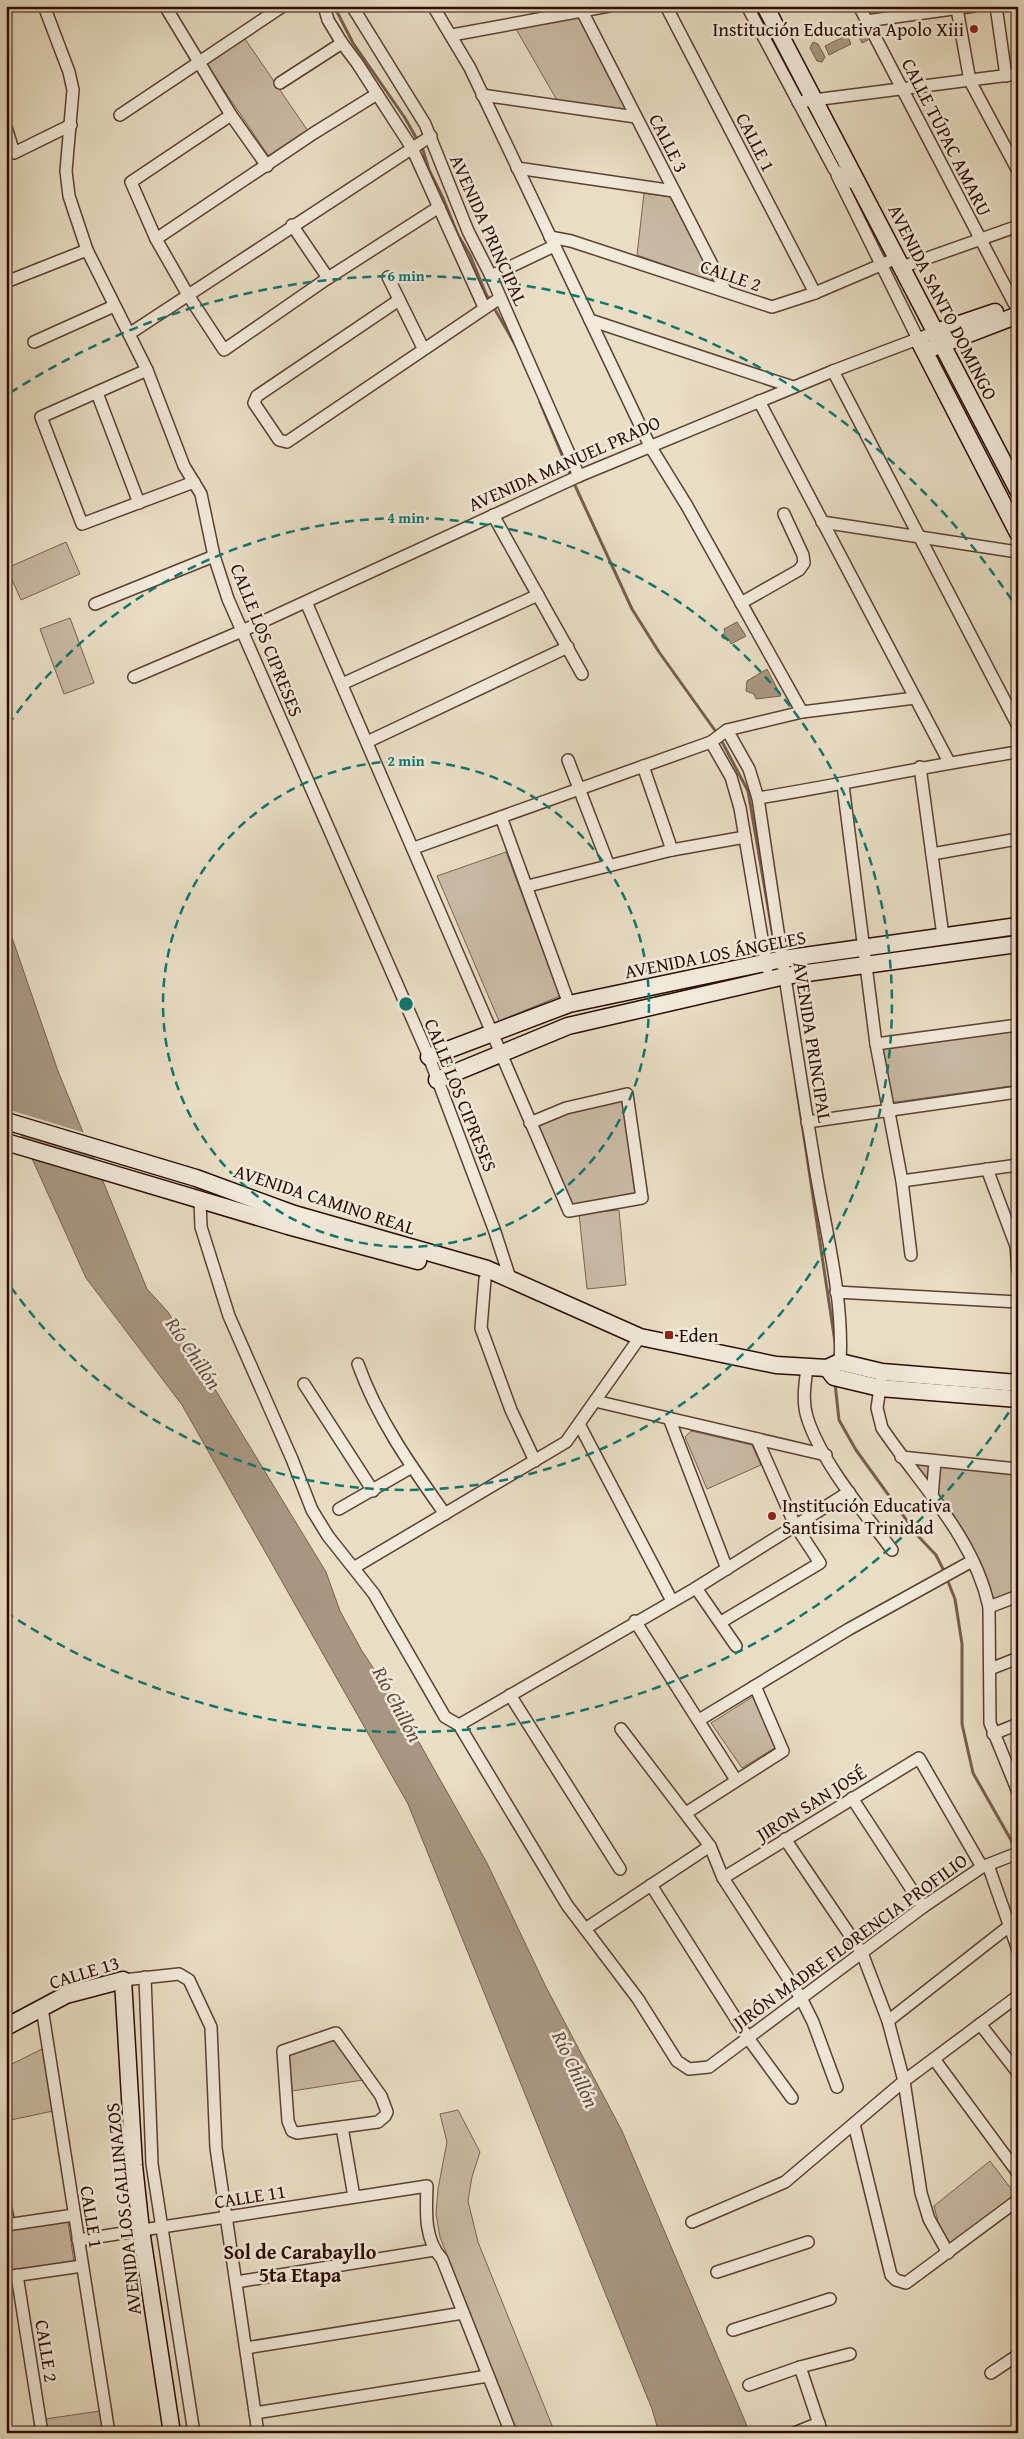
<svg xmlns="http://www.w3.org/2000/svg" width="1024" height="2439" viewBox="0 0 1024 2439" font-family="'Gentium Book Plus',serif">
  <rect width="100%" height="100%" fill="#e9ddc4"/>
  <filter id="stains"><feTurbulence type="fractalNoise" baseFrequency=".004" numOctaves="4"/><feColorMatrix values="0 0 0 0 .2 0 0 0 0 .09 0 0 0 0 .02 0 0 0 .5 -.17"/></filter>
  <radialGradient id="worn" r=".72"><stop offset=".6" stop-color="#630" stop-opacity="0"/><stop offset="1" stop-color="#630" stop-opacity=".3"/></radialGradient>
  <g fill="#c9b9a3" stroke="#7a6252">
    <polygon points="862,6 948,6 868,18"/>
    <polygon points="580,17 628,111 558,102 516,29"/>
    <polygon points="243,36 308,131 270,158 205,62"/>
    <polygon points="644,193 670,197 717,283 637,255"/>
    <polygon points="66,542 80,574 21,600 7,568"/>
    <polygon points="70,618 94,683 64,694 40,629"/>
    <polygon points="506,852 560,996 499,1021 437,876"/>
    <polygon points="1018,1029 1018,1085 888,1103 882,1048"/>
    <polygon points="623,1099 635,1194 572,1205 536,1125 572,1112"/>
    <polygon points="619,1210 626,1285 587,1289 579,1214"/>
    <polygon points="691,1431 752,1445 761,1465 707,1489 685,1437"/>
    <polygon points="909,1461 1018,1474 1018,1590 994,1599 965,1533"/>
    <polygon points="754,1696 776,1747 742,1768 711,1723"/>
    <polygon points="334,2039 363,2080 292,2091 289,2054"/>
    <polygon points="44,2048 53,2111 6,2121 6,2067"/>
    <polygon points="458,2110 480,2152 472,2177 468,2201 478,2242 555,2433 517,2433 440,2237 436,2214 438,2189 447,2142 440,2114"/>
    <polygon points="990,2161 1015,2194 951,2245 939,2226 934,2206"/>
    <polygon points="68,2222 74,2262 6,2272 6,2231"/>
    <polygon points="100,2411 103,2433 47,2433 45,2419"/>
  </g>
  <g fill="#a89681" stroke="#765f4d">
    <polygon points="861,26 868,40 862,43 855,29"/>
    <polygon points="847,35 851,44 829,55 825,46"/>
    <polygon points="813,42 818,44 825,57 822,62 817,61 810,48"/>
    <polygon points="737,622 746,636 731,644 729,640 722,638 722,635 725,633 724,629"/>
    <polygon points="767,669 781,696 756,699 754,694 746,691 747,681"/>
    <polygon points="6,920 58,1071 147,1289 168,1312 326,1572 340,1611 362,1651 398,1705 487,1863 545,1985 622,2131 750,2433 659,2433 652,2409 408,1804 182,1405 86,1278 11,1112 6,1099"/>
  </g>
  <polygon fill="#e9ddc4" points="7,1109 85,1133 93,1153 8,1113"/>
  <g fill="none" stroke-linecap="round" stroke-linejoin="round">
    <g stroke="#765f4d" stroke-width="3">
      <polyline points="334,6 353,43 405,118 423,150 429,170 443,198 458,235 470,255 486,294 516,346"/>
      <polyline points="540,402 572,479 632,609 659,652 719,736 748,791 776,954"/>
      <polyline points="796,1084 835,1342"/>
      <polyline points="835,1383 839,1420 856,1450 918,1536 936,1555 945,1573"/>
      <polyline points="947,1579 955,1599 962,1644 962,1724 973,1773 1011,1840 1015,1851"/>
    </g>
    <g stroke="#5a4031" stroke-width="14">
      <g id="street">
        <polyline points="44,6 69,72 73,90 66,171 69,196 87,250 147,370 184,466 201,494 214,556 228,599 429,1057 494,1229 510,1278"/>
        <polyline points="165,6 231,115 267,166"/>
        <polyline points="324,6 328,20 342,43 357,63 412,148 484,307"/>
        <polyline points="352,6 425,124 468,231 491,276 579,476"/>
        <polyline points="433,6 470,68 650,446 687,506 802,712"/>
        <polyline points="666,6 815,293"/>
        <polyline points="747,6 834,169 844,179 860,186"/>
        <polyline points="859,6 1018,311"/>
        <polyline points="996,6 1006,76"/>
        <polyline points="957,9 970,81 1018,171"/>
        <polyline points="582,11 725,290"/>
        <polyline points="866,21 974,6"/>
        <polyline points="452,35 609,6"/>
        <polyline points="280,83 342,43"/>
        <polyline points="482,95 636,117"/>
        <polyline points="798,102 1018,74"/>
        <polyline points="120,115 283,6"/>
        <polyline points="231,115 131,182 156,239 188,295 224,350 328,278 439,207"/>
        <polyline points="6,127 14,153 71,125"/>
        <polyline points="517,168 674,191"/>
        <polyline points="837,175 918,339"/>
        <polyline points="292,225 328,278"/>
        <polyline points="550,237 571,241 772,307 815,293 897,258"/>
        <polyline points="156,239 314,133 377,94"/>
        <polyline points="902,267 1018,226"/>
        <polyline points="491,276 554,246"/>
        <polyline points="388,277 423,348"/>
        <polyline points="6,282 87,250"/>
        <polyline points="399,300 257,396 254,403 279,440 287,442 500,298"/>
        <polyline points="590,320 793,387"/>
        <polyline points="129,334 431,136"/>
        <polyline points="34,342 114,306"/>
        <polyline points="147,370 41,417 82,524 194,482"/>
        <polyline points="833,371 1018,726"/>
        <polyline points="97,393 139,503"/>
        <polyline points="759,401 949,762"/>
        <polyline points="493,515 582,674"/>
        <polyline points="822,522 1018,552"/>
        <path d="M306 602C394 805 481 1008 569 1211L642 1198 627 1094 566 1108 530 1123"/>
        <polyline points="741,603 799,570 804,563 803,555 784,514"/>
        <polyline points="95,604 214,556"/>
        <polyline points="134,677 242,631 579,476 833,371 936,332"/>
        <polyline points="342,684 538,595"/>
        <path d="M727 730 749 769 758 798C776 919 794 1040 814 1160 824 1226 844 1295 840 1362"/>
        <polyline points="367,742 568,647"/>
        <polyline points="568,760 609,866"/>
        <polyline points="643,766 672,850"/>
        <polyline points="920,767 943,936"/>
        <polyline points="843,785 876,1044 902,1181 911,1255"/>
        <path d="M758 798C845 784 931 765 1018 752"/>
        <polyline points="501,817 569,1004"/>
        <polyline points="414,848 711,742"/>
        <polyline points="932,854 1018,839"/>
        <polyline points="528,886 672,850 745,837"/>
        <polyline points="767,968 740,808 731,777 711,742 727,730 802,712 915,698"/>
        <polyline points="876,1044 1018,1025"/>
        <polyline points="807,1122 1018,1092"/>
        <polyline points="987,1169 1016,1246 1018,1271"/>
        <polyline points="902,1181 1018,1165"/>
        <polyline points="200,1200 201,1227 229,1316 292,1459 312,1510 328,1536 374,1594 445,1717 459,1725 567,1905 638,1999 677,2061 689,2069 709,2067 923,1907 982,1867 1018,1853"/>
        <polyline points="485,1279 481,1328 511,1410 535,1461"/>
        <polyline points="836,1292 1018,1302"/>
        <path d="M358 1364C378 1420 411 1466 445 1514"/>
        <path d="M807 1368C805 1384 802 1401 807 1417 821 1462 864 1512 892 1550"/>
        <path d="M881 1381 877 1408 882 1428C921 1486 974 1537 989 1607L990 1723 1018 1792"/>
        <polyline points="304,1384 373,1491"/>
        <polyline points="595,1401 826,1455"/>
        <polyline points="669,1418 727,1569"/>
        <polyline points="579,1424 672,1601"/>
        <polyline points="901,1457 1018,1469"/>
        <polyline points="932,1497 935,1461"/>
        <polyline points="339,1509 412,1467"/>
        <polyline points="355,1567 566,1442 640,1337"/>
        <polyline points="696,1588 736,1646"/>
        <polyline points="989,1607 1018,1596"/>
        <polyline points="635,1621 736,1780"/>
        <polyline points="721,1622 820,1563 795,1525 757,1439"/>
        <polyline points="990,1669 1018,1658"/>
        <polyline points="510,1695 620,1869"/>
        <polyline points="699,1720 849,1629 972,1561"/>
        <polyline points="459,1725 696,1588 849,1492"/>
        <polyline points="621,1729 710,1846 723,1878 801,1998 813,2022 837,2087"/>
        <polyline points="993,1734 1018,1724"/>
        <polyline points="852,1798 923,1907"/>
        <polyline points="686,1813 783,1751 755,1686"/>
        <polyline points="785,1839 862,1953 888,2021 904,2081 921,2193 929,2219 948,2253"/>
        <polyline points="988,1865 1018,1950"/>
        <polyline points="723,1878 919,1758 982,1867"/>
        <polyline points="651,1885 748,2038 792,2098"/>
        <polyline points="585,1929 710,1846"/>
        <polyline points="145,1977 152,2164 194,2433"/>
        <polyline points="123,1980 179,1974 189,1980 211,2027 216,2148 258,2433"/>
        <polyline points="42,2008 109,2433"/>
        <polyline points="888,2021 1008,1927"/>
        <polyline points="980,2024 1018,2073"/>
        <polygon points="336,2033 381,2096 387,2112 385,2116 378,2122 297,2133 292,2131 288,2121 283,2051"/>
        <polyline points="934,2059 1018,2173"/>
        <polyline points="854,2124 891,2275 896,2280 906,2283 1018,2200"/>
        <polyline points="342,2127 354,2197"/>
        <polyline points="6,2209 9,2225"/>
        <polyline points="692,2222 785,2182 904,2081 1018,1996"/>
        <polyline points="6,2225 74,2215"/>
        <path d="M78 2240 427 2186C426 2211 424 2240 442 2259L511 2433"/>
        <polyline points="717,2272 808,2242"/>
        <polyline points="17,2275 42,2433"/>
        <polyline points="6,2277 82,2266"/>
        <polyline points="236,2282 434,2250"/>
        <polyline points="733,2330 830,2299"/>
        <polyline points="246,2348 463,2313"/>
        <polyline points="800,2367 822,2433"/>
        <polyline points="991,2373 1018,2355"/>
        <polyline points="749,2385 800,2367 850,2354"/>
        <polyline points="255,2413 488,2376"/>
        <polyline points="794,2433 819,2423"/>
      </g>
    </g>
    <g stroke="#2a0c00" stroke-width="19">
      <g id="secondary">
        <polyline points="765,6 1018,490"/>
        <polyline points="936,332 995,312"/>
        <polyline points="918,339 1018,533"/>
        <polyline points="932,348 1018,315"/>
        <polyline points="429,1057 569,1004 783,959 1018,926"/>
        <polyline points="437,1080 568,1026 785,976 1018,944"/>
        <polyline points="6,1121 196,1178 294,1214 487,1269 640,1337 776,1365 827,1368 840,1362 882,1372 1018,1383"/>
        <polyline points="6,1142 288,1226 418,1261"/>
        <polyline points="827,1368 834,1377 880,1388 1018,1399"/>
        <polyline points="6,2027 66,1995 123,1980 134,2165 141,2230 172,2433"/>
      </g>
    </g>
    <use href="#street" stroke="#f1e9d9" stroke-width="11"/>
    <use href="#secondary" stroke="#f1e9d9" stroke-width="16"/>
  </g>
  <g fill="none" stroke="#0f766e" stroke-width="2.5" stroke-dasharray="9 6">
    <circle cx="406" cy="1004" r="243"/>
    <path d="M8 725A486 486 0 1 1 8 1283"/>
    <path d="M1017 1400A728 728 0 0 1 10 1615M10 393A728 728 0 0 1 1017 608"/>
  </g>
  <g fill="#8f2418" stroke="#f1e9d9" stroke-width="2">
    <circle cx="974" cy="29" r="5"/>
    <rect x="664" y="1330" width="10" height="10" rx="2.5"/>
    <circle cx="772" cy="1516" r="5"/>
  </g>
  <g text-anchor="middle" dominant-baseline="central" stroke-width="5" stroke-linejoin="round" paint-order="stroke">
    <g font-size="19" fill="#2a0c00" stroke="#f1e9d9" text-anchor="start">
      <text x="964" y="29" text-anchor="end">Institución Educativa Apolo Xiii</text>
      <text x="679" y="1335">Eden</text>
      <text x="782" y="1505">Institución Educativa<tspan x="782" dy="22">Santisima Trinidad</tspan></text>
    </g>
    <g font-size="19" fill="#2a0c00" stroke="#f1e9d9">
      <text transform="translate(947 137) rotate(63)">CALLE TÚPAC AMARU</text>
      <text transform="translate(756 142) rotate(63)">CALLE 1</text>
      <text transform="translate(669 143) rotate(63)">CALLE 3</text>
      <text transform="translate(489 230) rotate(66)">AVENIDA PRINCIPAL</text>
      <text transform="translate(731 275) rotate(19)">CALLE 2</text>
      <text transform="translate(943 302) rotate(63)">AVENIDA SANTO DOMINGO</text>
      <text transform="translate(564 463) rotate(-24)">AVENIDA MANUEL PRADO</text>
      <text transform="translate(267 640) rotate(68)">CALLE LOS CIPRESES</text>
      <text transform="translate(715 954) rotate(-11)">AVENIDA LOS ÁNGELES</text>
      <text transform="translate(813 1042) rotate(81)">AVENIDA PRINCIPAL</text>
      <text transform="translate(461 1095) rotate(68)">CALLE LOS CIPRESES</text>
      <text transform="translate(325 1199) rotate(18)">AVENIDA CAMINO REAL</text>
      <text transform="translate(811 1803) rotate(-32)">JIRON SAN JOSÉ</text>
      <text transform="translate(850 1941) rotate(-36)">JIRÓN MADRE FLORENCIA PROFILIO</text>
      <text transform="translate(84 1972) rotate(-17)">CALLE 13</text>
      <text transform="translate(250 2196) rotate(-9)">CALLE 11</text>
      <text transform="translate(123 2209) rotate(-96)">AVENIDA LOS GALLINAZOS</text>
      <text transform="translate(92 2217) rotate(81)">CALLE 1</text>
      <text transform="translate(47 2351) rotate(81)">CALLE 2</text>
    </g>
    <g font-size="20" font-style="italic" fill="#634a3a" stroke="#f1e9d9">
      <text transform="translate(194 1353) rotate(56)">Río Chillón</text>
      <text transform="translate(398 1704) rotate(62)">Río Chillón</text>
      <text transform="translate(576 2069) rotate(65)">Río Chillón</text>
    </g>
    <g font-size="20" font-weight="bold" fill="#2a0c00" stroke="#f1e9d9">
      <text x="300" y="2251">Sol de Carabayllo<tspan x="300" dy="23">5ta Etapa</tspan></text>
    </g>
  </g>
  <circle cx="406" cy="1004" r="8" fill="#0f766e" stroke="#f1e9d9" stroke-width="2.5"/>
  <g font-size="15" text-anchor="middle" font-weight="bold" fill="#0f766e" stroke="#f1e9d9" stroke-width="5" stroke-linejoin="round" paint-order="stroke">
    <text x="406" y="281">6 min</text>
    <text x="406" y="523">4 min</text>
    <text x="406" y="766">2 min</text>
  </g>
  <rect width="1024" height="2439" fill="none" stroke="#e9ddc4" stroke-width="25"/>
  <rect x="8" y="8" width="1009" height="2424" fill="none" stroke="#2a0c00" stroke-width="2.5"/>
  <rect x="12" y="12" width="999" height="2414" fill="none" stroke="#2a0c00"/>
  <rect width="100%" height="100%" filter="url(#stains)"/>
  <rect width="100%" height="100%" fill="url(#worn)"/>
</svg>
